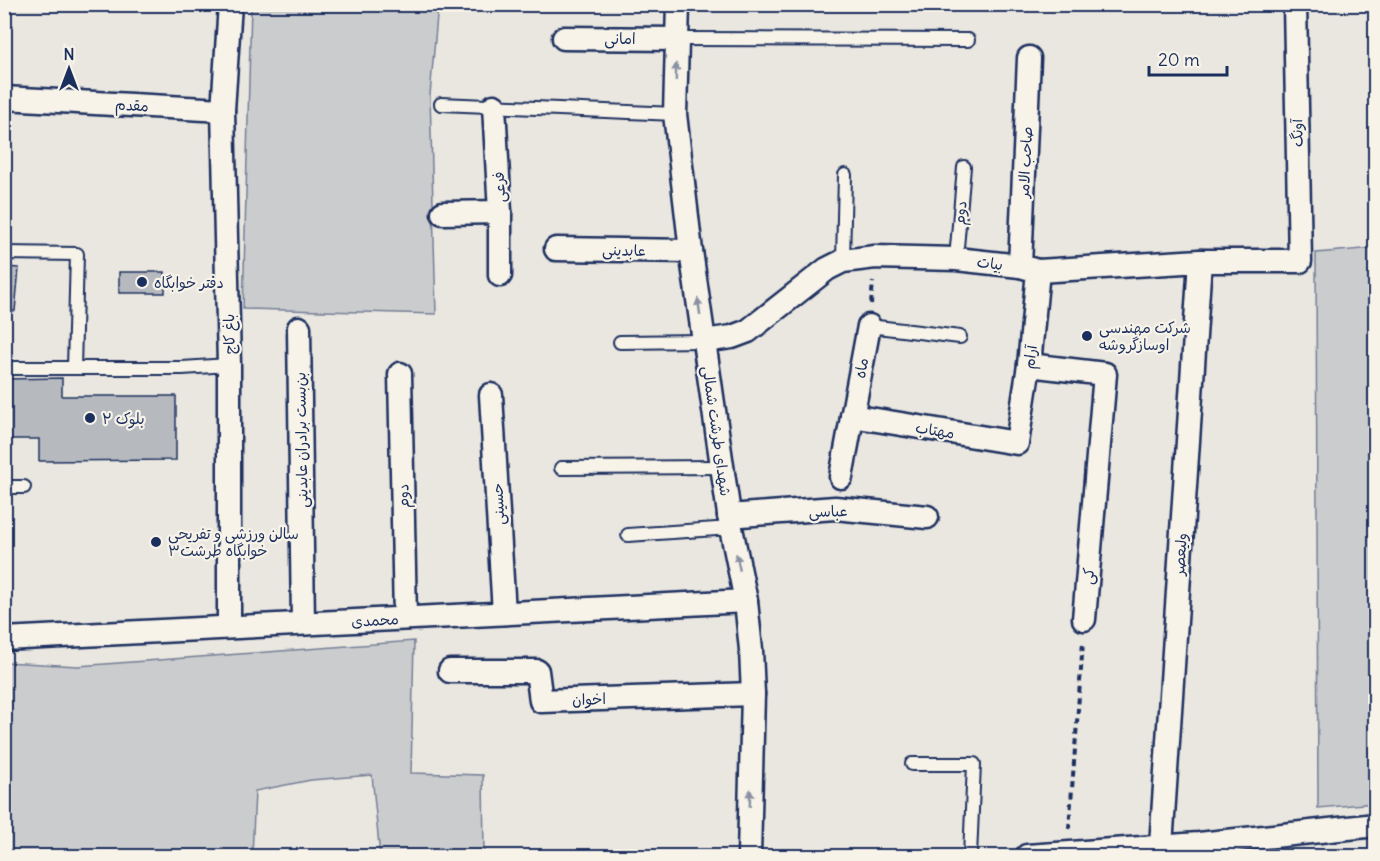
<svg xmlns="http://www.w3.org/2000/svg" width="1380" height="861" viewBox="0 0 1380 861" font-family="Delius,'Playpen Sans Arabic',sans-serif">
  <rect width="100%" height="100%" fill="#eae7e0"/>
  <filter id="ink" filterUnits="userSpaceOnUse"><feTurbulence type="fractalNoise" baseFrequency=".0167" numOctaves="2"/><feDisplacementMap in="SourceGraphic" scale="12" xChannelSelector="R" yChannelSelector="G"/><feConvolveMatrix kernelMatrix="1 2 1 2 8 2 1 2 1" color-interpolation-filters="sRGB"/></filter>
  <g filter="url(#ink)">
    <g fill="#cbcccd" stroke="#737e96" stroke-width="1.5">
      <polygon points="251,5 438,5 430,95 436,314 243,309"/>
      <polygon points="1375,248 1375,803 1318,808 1316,253"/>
      <polygon points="414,641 411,773 483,775 484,856 380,856 372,775 311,780 255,791 252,856 5,856 5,662 78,666"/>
    </g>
    <g fill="#b6babf" stroke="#1b2f5e" stroke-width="1.5">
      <polygon points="4,267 19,268 15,311 4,310"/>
      <rect x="119" y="272" width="46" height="21"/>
      <polygon points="62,378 62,396 176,396 176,460 39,461 39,439 4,439 4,379"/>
    </g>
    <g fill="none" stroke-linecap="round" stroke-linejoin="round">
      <g stroke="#1b2f5e" stroke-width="16">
        <g id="service">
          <polyline points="677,39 968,40"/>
          <polyline points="441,104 675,114"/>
          <polyline points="4,253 77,254 74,368"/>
          <polyline points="956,259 964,167"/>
          <polyline points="843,261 845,175"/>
          <polyline points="869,326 960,337"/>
          <polyline points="620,342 704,341"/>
          <polyline points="4,368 182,368 229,365"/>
          <polyline points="561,468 722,467"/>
          <polyline points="4,487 24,487"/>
          <polyline points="628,535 731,528"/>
          <polyline points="912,764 974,764 970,856"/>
        </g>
      </g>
      <g stroke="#1b2f5e" stroke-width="27">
        <g id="minor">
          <polyline points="678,4 675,114 691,251 731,528 746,601 751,650 753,694 749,856"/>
          <polyline points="564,38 677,39"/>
          <polyline points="4,98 223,110"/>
          <polyline points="500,212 500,275"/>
          <polyline points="443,213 500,212 494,106"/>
          <polyline points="556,249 691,251"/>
          <polyline points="1020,266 1029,58"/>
          <polyline points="299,328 303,623"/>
          <polyline points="704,341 732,337 748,331 827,269 843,261 875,257 956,259 1020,266 1038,271 1200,261 1300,261 1295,4"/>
          <polyline points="1029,365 1105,374 1084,619"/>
          <polyline points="400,374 405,618"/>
          <polyline points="491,395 504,613"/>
          <polyline points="852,416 1017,443 1029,365 1038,271"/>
          <polyline points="841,477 869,326"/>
          <polyline points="729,516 835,508 927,517"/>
          <polyline points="229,627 229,365 223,110 230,4"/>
          <polyline points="4,639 746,601"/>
          <polyline points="450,671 537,671 541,701 753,694"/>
          <polyline points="1161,846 1200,261"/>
          <polyline points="1027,856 1199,844 1376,825"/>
        </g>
      </g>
      <g stroke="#1b2f5e" stroke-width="4" stroke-dasharray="6 4.5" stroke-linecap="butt">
        <polyline points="871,304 873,282"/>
        <polyline points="1069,829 1083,642"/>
      </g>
      <use href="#service" stroke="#f7f3e8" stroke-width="12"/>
      <use href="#minor" stroke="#f7f3e8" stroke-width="22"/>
    </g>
    <defs><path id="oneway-solid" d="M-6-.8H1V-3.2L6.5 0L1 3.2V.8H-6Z" transform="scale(1.5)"/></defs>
    <g fill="#8991a3">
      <use href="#oneway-solid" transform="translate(676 72) rotate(-89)"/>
      <use href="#oneway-solid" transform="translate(699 307) rotate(-98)"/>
      <use href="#oneway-solid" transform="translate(738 562) rotate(-102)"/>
      <use href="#oneway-solid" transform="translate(750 798) rotate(-88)"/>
    </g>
  </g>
  <g fill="#1b2f5e" stroke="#f7f3e8" stroke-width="2">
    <circle cx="142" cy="282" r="6"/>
    <circle cx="1087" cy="336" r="6"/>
    <circle cx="90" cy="418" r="6"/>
    <circle cx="156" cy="542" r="6"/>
  </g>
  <g text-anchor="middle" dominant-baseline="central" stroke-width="4.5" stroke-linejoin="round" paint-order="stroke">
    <g font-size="15" fill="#1b2f5e" stroke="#f7f3e8">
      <text x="620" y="38">امانی</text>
      <text transform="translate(132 105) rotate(3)">مقدم</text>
      <text transform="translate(1297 133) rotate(-91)">آونگ</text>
      <text transform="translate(1025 162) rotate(-87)">صاحب الامر</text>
      <text transform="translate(499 187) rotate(-93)">فرعی</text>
      <text transform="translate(960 213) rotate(-85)">دوم</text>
      <text transform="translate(624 250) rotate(1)">عابدینی</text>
      <text transform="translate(990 263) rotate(7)">بیات</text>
      <text transform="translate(229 334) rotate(-91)">باغ کاج</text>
      <text transform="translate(1030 357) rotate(-83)">آرام</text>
      <text transform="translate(861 368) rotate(-80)">ماه</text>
      <text transform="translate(935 430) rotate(9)">مهتاب</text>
      <text transform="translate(717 431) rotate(82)">شهدای طرشت شمالی</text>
      <text transform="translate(301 440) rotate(-91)">بن‌بست برادران عابدینی</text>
      <text transform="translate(403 496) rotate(-91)">دوم</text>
      <text transform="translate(498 504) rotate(-93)">حسینی</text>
      <text transform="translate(828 511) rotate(-1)">عباسی</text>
      <text transform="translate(1180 554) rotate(-86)">ولیعصر</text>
      <text transform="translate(1088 576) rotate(-85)">کی</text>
      <text transform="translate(375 620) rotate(-3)">محمدی</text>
      <text transform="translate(589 699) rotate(-2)">اخوان</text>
    </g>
    <g font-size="15" fill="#1b2f5e" stroke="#f7f3e8" text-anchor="start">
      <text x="154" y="282">دفتر خوابگاه</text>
      <text x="1099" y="327">شرکت مهندسی<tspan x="1099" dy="17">ا‌وسازگروشه</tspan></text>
      <text x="102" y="418">بلوک ۲</text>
      <text x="168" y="533">سالن ورزشی و تفریحی<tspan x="168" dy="17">خوابگاه طرشت۳</tspan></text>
    </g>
  </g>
  <rect width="1380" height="861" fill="none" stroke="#f7f3e8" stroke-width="24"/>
  <rect x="12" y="12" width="1356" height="837" fill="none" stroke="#1b2f5e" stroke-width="2" filter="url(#ink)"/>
  <g transform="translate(69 69)" stroke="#f7f3e8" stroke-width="4.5" paint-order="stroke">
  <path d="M0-4.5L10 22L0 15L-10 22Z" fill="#1b2f5e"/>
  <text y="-9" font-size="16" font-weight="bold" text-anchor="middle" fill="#1b2f5e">N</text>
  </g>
  <path d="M1149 66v9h78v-9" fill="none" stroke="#1b2f5e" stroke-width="3"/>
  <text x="1158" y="66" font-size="18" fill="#1b2f5e" stroke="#f7f3e8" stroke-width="4.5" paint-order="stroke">20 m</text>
</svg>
